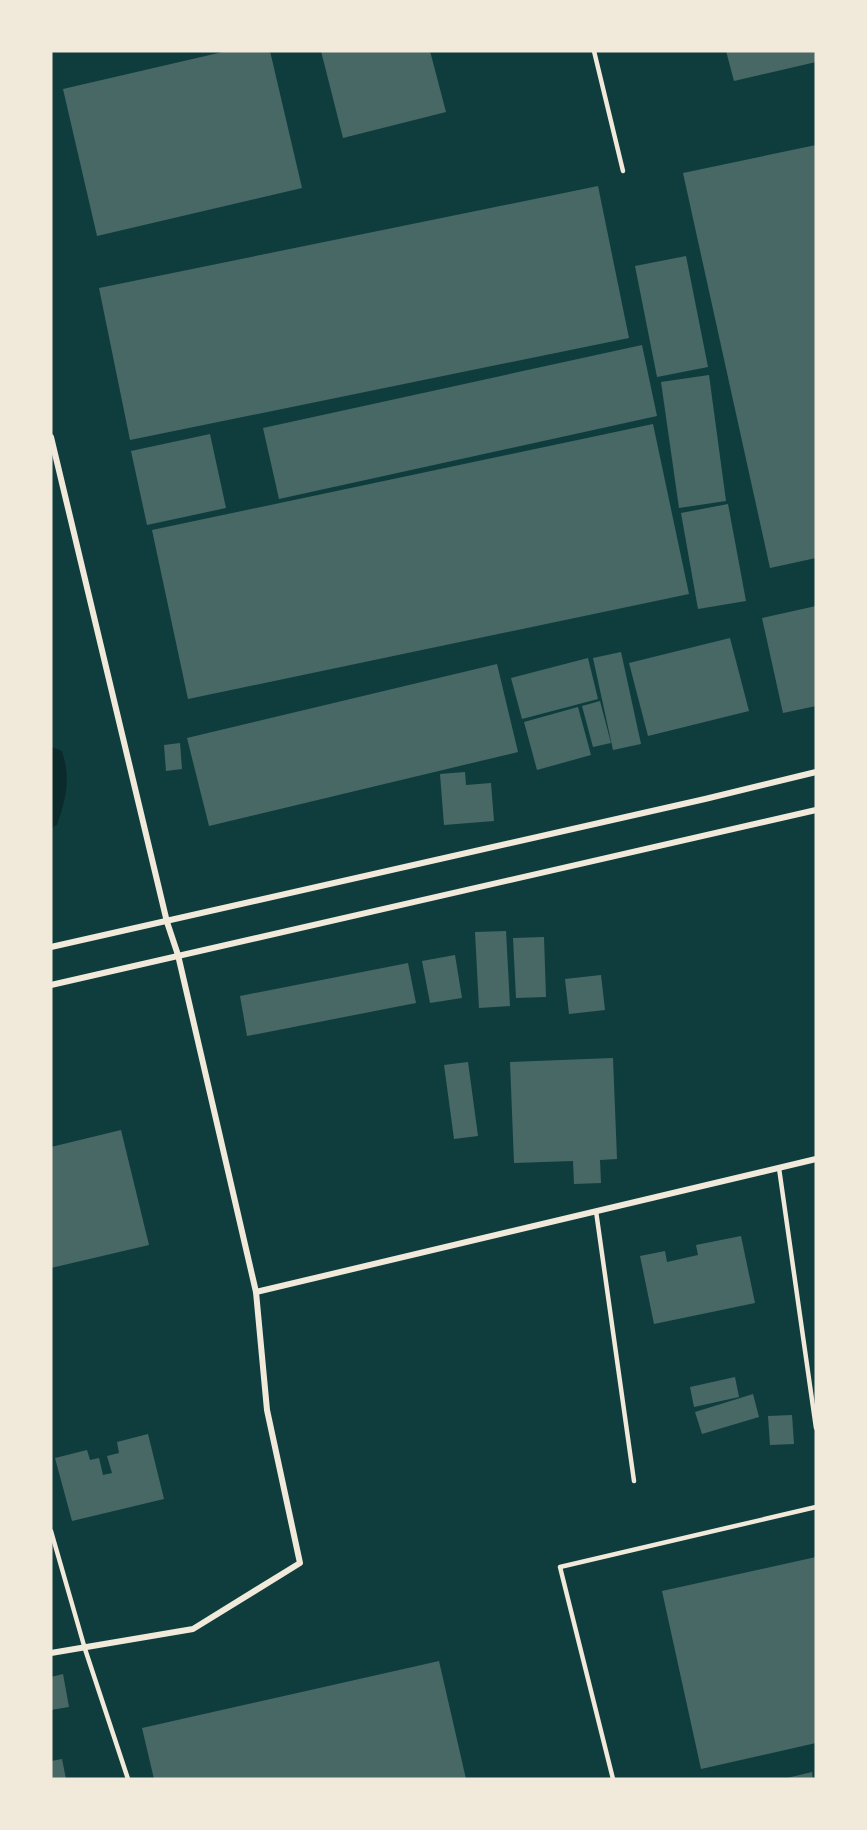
<svg xmlns="http://www.w3.org/2000/svg" width="867" height="1830" viewBox="0 0 867 1830" font-family="Helvetica,sans-serif">
  <rect width="100%" height="100%" fill="#0f3d3e"/>
  <path fill="#0a2a2b" d="M51 747 62 751C71 779 66 798 57 825L51 828Z"/>
  <g fill="#486865">
    <polygon points="227,51 270,51 302,188 97,236 63,89"/>
    <polygon points="321,51 430,51 446,112 343,138"/>
    <polygon points="726,51 816,51 816,62 734,81"/>
    <polygon points="816,145 816,558 770,568 683,173"/>
    <polygon points="598,186 629,338 130,440 99,288"/>
    <polygon points="686,256 708,367 657,377 635,266"/>
    <polygon points="642,345 657,416 279,499 263,428"/>
    <polygon points="709,375 726,501 679,508 661,382"/>
    <polygon points="653,424 689,594 188,699 152,530"/>
    <polygon points="210,434 226,508 147,525 131,451"/>
    <polygon points="728,504 746,601 698,609 681,513"/>
    <polygon points="816,606 816,706 783,713 762,618"/>
    <polygon points="730,638 749,711 648,736 629,663"/>
    <polygon points="621,652 641,744 613,750 593,658"/>
    <polygon points="588,658 598,699 522,719 511,678"/>
    <polygon points="497,664 518,752 209,826 187,738"/>
    <polygon points="600,701 611,743 593,747 582,706"/>
    <polygon points="578,707 591,755 537,770 524,722"/>
    <polygon points="180,743 182,769 166,771 164,745"/>
    <polygon points="465,772 466,785 491,783 494,821 444,825 440,774"/>
    <polygon points="506,931 510,1006 479,1008 475,932"/>
    <polygon points="544,937 546,997 516,998 513,938"/>
    <polygon points="455,955 462,998 430,1003 422,961"/>
    <polygon points="408,963 416,1003 247,1036 240,996"/>
    <polygon points="601,975 605,1010 569,1014 565,979"/>
    <polygon points="613,1058 617,1159 600,1160 601,1183 574,1184 573,1161 514,1163 510,1062"/>
    <polygon points="468,1062 478,1136 454,1139 444,1065"/>
    <polygon points="121,1130 149,1245 51,1268 51,1147"/>
    <polygon points="741,1236 755,1303 654,1324 640,1256 665,1251 667,1262 698,1255 696,1245"/>
    <polygon points="735,1377 739,1397 694,1407 690,1387"/>
    <polygon points="753,1394 759,1417 702,1434 695,1412"/>
    <polygon points="792,1415 794,1444 770,1445 768,1416"/>
    <polygon points="148,1434 164,1499 72,1521 55,1458 87,1450 90,1460 99,1458 103,1475 112,1473 107,1456 119,1453 117,1442"/>
    <polygon points="816,1557 816,1743 701,1769 662,1591"/>
    <polygon points="439,1661 466,1779 154,1779 142,1728"/>
    <polygon points="63,1674 69,1707 51,1710 51,1677"/>
    <polygon points="62,1759 66,1779 51,1779 51,1761"/>
    <polygon points="812,1772 813,1779 787,1779 787,1778"/>
  </g>
  <g fill="none" stroke-linecap="round" stroke-linejoin="round">
    <g stroke="#f1e9da" stroke-width="4.5">
      <polyline points="594,51 623,171"/>
      <polyline points="779,1168 816,1428"/>
      <polyline points="596,1211 634,1481"/>
      <polyline points="51,1531 85,1649 128,1779"/>
      <polyline points="613,1779 560,1567 816,1507"/>
    </g>
    <g stroke="#f1e9da" stroke-width="6">
      <polyline points="51,437 167,922 178,955 256,1292 267,1410 300,1563 193,1629 51,1653"/>
      <polyline points="51,947 705,799 816,772"/>
      <polyline points="51,985 816,810"/>
      <polyline points="256,1292 816,1159"/>
    </g>
  </g>
  <rect width="867" height="1830" fill="none" stroke="#f1e9da" stroke-width="105"/>
</svg>
